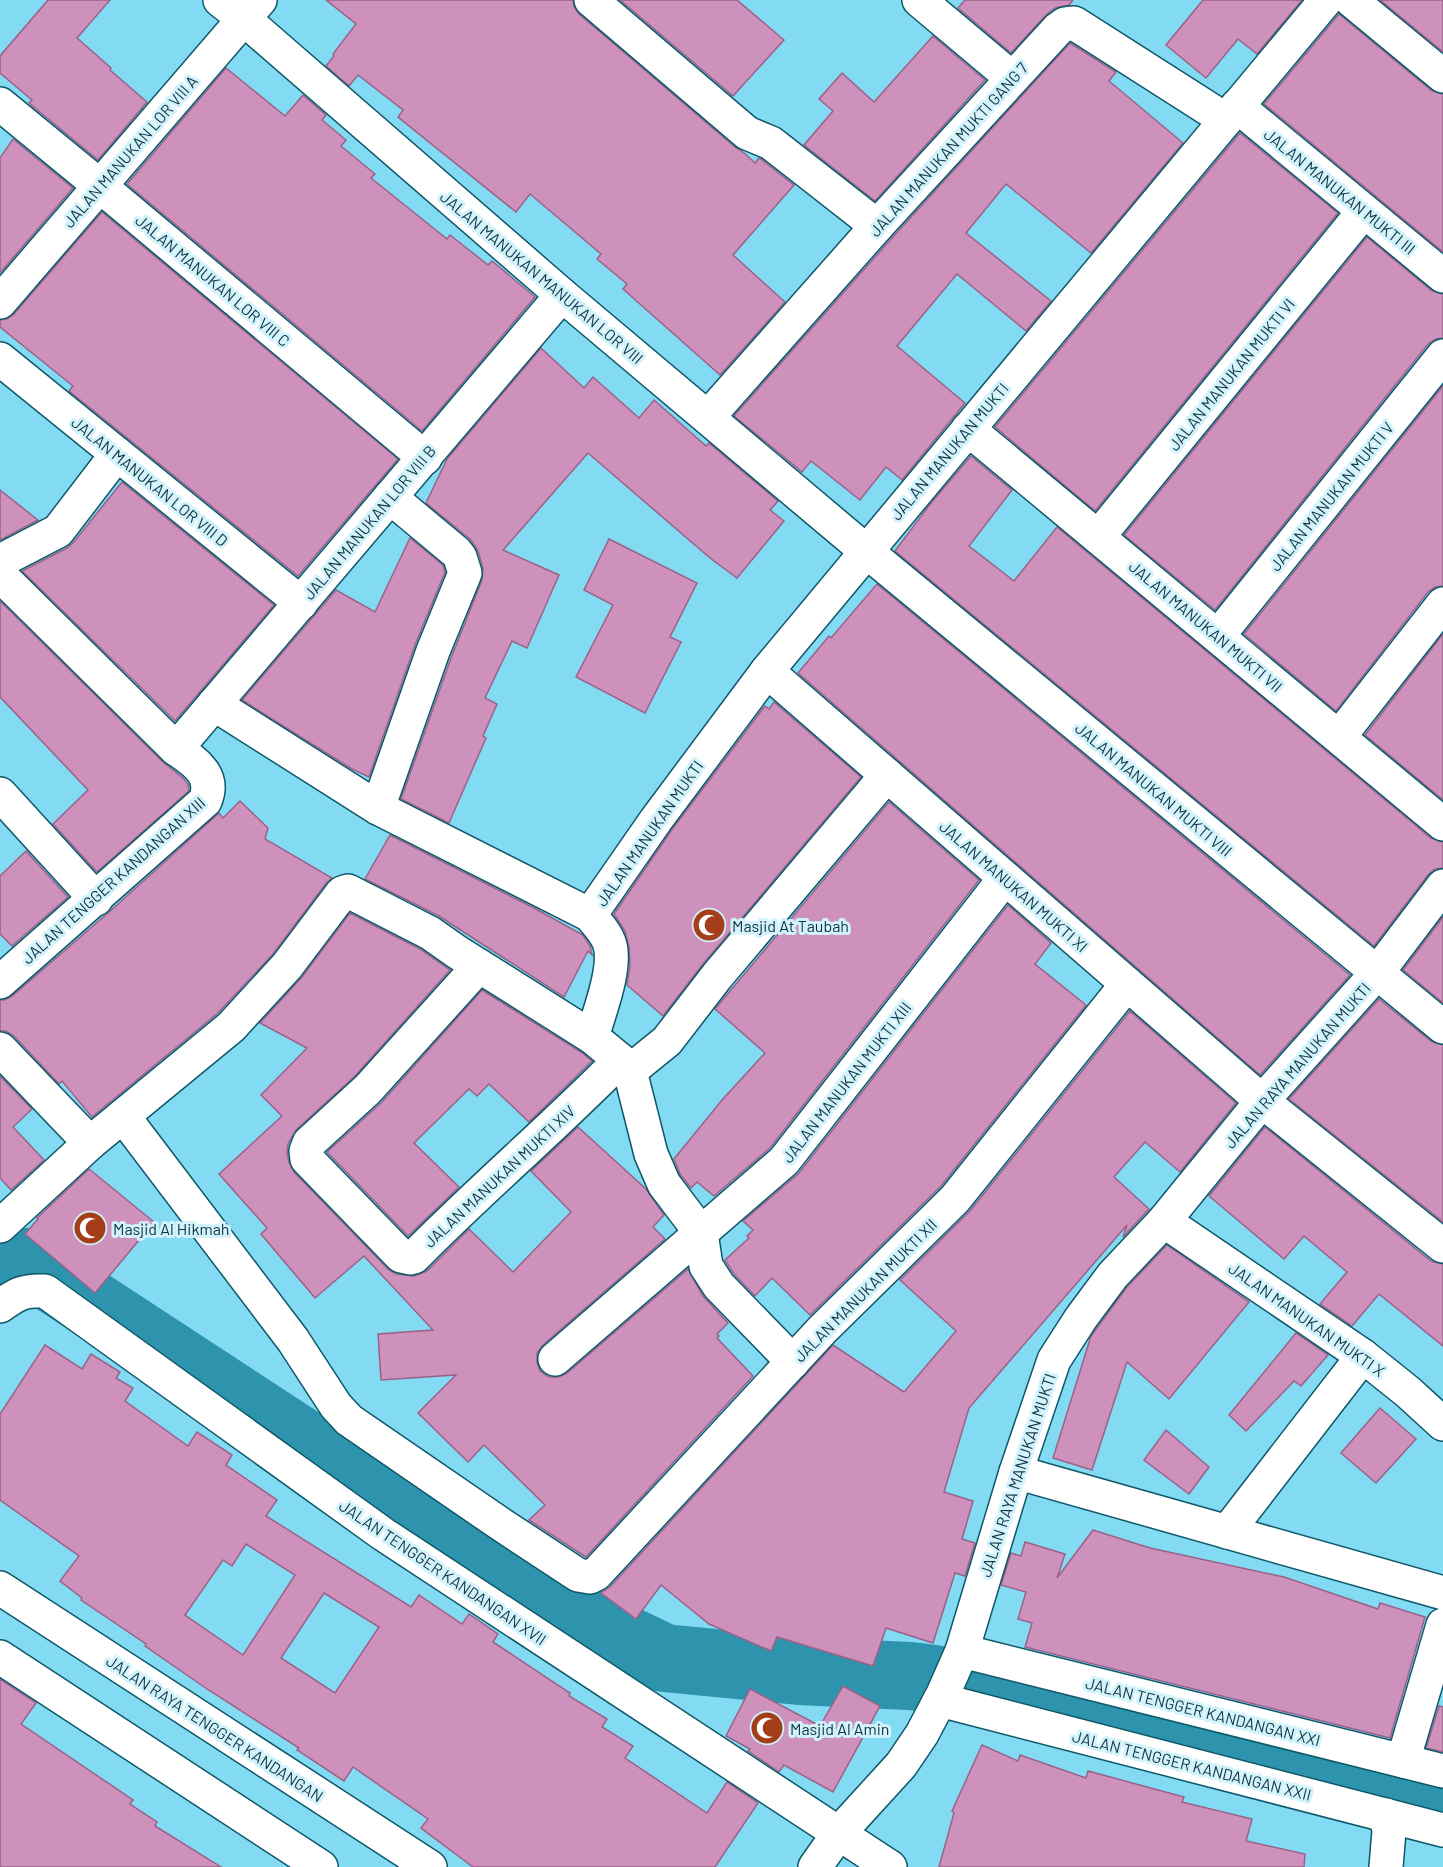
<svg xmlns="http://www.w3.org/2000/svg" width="1443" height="1867" viewBox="0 0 1443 1867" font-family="Barlow,sans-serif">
  <rect width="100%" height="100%" fill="#83daf3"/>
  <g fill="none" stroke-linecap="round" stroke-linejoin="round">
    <polyline stroke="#2e93ac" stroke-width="68" points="0,1282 27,1262 545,1601 664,1658 799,1671 910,1676 1026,1691 1132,1728 1364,1786 1443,1792"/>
  </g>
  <g fill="#cd91bb" stroke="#9a6289" stroke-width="1.5" fill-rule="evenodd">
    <polygon points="48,0 110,0 77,38 111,68 110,70 147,102 98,160 29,103 32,100 0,73 0,56"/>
    <polygon points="326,0 573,0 574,7 579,14 735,147 743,152 755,163 759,158 761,159 794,185 733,255 785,302 720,375 623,289 627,284 597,259 601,254 530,194 516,212 398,117 403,110 358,75 349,86 326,66 334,56 333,54 356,24"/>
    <polygon points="620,0 737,0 784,40 733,96"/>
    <polygon points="965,0 1073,0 1069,5 1055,8 1047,14 1011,53 958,8"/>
    <polygon points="1203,0 1302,0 1257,54 1238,39 1206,78 1166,45"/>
    <polygon points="1380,0 1443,0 1443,52"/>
    <polygon points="1339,14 1431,90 1443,94 1443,252 1264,104"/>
    <polygon points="933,36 985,80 875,201 804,145 833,111 819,99 842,73 874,102"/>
    <polygon points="1070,43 1116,72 1109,81 1183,143 1091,253 1006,184 966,233 1051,301 1026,331 957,274 897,346 965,403 902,480 886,467 860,500 811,461 802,472 734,416 891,239"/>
    <polygon points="226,68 285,116 303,95 326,115 322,120 346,140 341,146 375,174 371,178 447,239 450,235 488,265 492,261 535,297 422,431 127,184"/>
    <polygon points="1240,133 1338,213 1095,511 995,427"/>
    <polygon points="13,139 73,188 0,273 0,158"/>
    <polygon points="102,212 398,459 298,576 69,391 73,386 0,327 0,320 7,319 14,314"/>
    <polygon points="1367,237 1431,290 1443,294 1443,338 1436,339 1428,344 1215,610 1124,535"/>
    <polygon points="541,348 584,388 593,377 639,418 654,400 706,446 709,443 778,501 770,510 784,521 737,578 710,558 588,453 503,550 559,575 527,648 512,641 485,698 497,704 483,736 486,738 449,823 401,799 451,658 482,580 483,568 478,551 471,540 426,503 447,459"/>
    <polygon points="1443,386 1443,586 1435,587 1428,592 1336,711 1244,634"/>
    <polygon points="971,456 1012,490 969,546 1014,581 1057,527 1431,838 1443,842 1443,868 1435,869 1428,875 1374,946 895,551 931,503"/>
    <polygon points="122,482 274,605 175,721 22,571 67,548 73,543"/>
    <polygon points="0,490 38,520 0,540"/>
    <polygon points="410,538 443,565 445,572 415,645 369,777 352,769 242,700 336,590 375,612"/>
    <polygon points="609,539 697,583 670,637 681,642 645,713 576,677 613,605 584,590"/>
    <polygon points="877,584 1350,975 1260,1075 798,673 829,636 831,638"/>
    <polygon points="0,601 163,762 183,778 188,784 189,791 97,872 53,824 88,790 0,697"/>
    <polygon points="1443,634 1443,800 1365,735"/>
    <polygon points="774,702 861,777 703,964 663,1016 627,985 630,966 629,948 625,931 614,914 671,831 765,706 769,709"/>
    <polygon points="240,801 268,828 265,839 332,878 327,882 273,954 218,1013 92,1117 62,1081 59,1084 14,1036 6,1031 0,1031 0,1000 4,1000 12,996 108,913 219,813 223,818"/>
    <polygon points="889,802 979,880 770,1148 714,1196 697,1182 691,1188 680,1174 674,1159 722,1100 765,1053 715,1009"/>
    <polygon points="390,835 534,908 583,935 590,946 592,955 588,951 564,997 439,916 365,879"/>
    <polygon points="26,851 68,897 12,946 0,934 0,876"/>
    <polygon points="1008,905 1051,943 1035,964 1086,1005 941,1186 810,1315 772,1278 755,1296 734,1274 725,1260 749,1238 747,1236 753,1230 743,1221 799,1173"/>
    <polygon points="350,913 420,949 450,970 355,1076 296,1130 288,1144 287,1153 289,1162 294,1172 388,1269 396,1274 414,1276 427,1271 469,1229 513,1272 571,1212 531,1171 578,1127 646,1189 664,1215 653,1227 665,1239 543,1345 537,1353 537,1362 540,1371 549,1377 559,1377 567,1373 688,1269 703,1296 728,1323 717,1334 719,1336 717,1338 753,1376 586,1557 529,1520 545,1505 484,1445 468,1462 418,1413 456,1375 381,1380 378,1334 433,1330 364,1256 315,1298 261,1234 267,1228 219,1174 282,1116 261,1095 307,1048 260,1023 302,977"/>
    <polygon points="1443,917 1443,1003 1403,970"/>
    <polygon points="482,990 581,1052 592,1061 529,1122 489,1084 477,1096 469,1089 414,1143 459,1187 408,1236 327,1152 382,1102"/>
    <polygon points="1379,999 1431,1041 1443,1045 1443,1222 1289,1099"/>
    <polygon points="1130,1011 1236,1103 1180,1172 1145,1142 1114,1177 1149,1209 1123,1237 1127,1225 969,1408 944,1492 973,1501 962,1539 975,1543 965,1576 955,1573 933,1643 886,1628 873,1666 777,1637 771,1651 709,1624 661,1585 636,1619 601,1593 610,1587 833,1345 904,1392 956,1331 900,1280 970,1211"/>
    <polygon points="0,1076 32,1109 13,1127 44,1160 11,1190 0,1178"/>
    <polygon points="1265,1127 1431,1261 1443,1264 1443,1346 1379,1294 1352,1326 1320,1304 1347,1272 1304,1236 1284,1259 1209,1196"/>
    <polygon points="89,1169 154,1222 95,1293 25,1234 38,1219 37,1218"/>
    <polygon points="1167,1245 1249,1302 1169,1399 1127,1362 1092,1470 1053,1458 1091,1336 1127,1287"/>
    <polygon points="1296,1333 1328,1355 1301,1386 1294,1381 1246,1431 1229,1415"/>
    <path d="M45 1345 82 1369 91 1354 120 1372 116 1378 133 1388 125 1401 188 1446 197 1432 232 1455 226 1465 277 1500 266 1516 411 1607 419 1595 462 1624 469 1614 498 1634 493 1642 570 1693 569 1696 607 1719 602 1727 633 1746 625 1758 707 1813 727 1782 758 1803 715 1867H473L421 1828 428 1819 353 1767 344 1781 297 1750 299 1748 207 1689 145 1646 146 1644 81 1600 82 1598 60 1581 79 1556 0 1500V1414ZM246 1544 295 1575 243 1655 185 1615 223 1560 232 1566ZM324 1593 379 1627 335 1693 281 1658Z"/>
    <polygon points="1380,1408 1416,1439 1376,1483 1341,1453"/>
    <polygon points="1166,1430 1209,1467 1189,1494 1144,1460"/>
    <polygon points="1093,1530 1150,1548 1284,1577 1378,1609 1380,1603 1425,1617 1390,1738 1025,1647 1032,1623 1018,1619 1026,1592 1001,1585 1011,1553 1021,1556 1025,1542 1065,1554 1057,1578"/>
    <polygon points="0,1679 36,1703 21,1724 133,1800 130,1804 157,1822 155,1826 221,1867 0,1867"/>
    <polygon points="843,1686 880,1706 833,1792 784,1765 779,1772 748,1751 750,1749 726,1736 750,1689 820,1726"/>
    <polygon points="1439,1706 1443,1707 1443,1752 1426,1748"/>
    <polygon points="982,1745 1018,1761 1020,1755 1086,1778 1088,1771 1184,1797 1182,1802 1252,1819 1246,1841 1305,1854 1304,1867 939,1867 954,1813 952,1811"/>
  </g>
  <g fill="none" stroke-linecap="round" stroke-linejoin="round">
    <g stroke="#0d5869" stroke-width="36">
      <g id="minor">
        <polyline points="220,0 244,19 562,295 866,551 1443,1027"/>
        <polyline points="591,0 747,133 771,143 877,226"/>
        <polyline points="919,0 1012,78"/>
        <polyline points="1351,0 1443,76"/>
        <polyline points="0,104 100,186 425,458"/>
        <polyline points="1237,106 1443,276"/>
        <polyline points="0,302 260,0"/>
        <polyline points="0,359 301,603"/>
        <polyline points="708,417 877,226 1058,29 1065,24 1074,23 1226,120"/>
        <polyline points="968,429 1443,824"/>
        <polyline points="1098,537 1364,211"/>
        <polyline points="0,561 58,531 117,454"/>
        <path d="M0 575 176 749C195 762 216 775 205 801L0 982"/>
        <polyline points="1218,636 1443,356"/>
        <polyline points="767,671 1262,1101 1443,1246"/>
        <path d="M214 704 378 808 590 915C597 924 605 931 609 942 618 965 599 1013 592 1037"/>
        <polyline points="1339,737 1443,604"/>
        <polyline points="176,749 562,295"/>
        <polyline points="0,794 96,899"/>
        <polyline points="378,808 433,651 465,573 460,557 456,552 390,497"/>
        <polyline points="590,915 656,820 767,671 1326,0"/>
        <path d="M479 966 368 1089 309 1143 306 1151 307 1159 401 1256 410 1258 414 1257C481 1189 553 1128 620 1060"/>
        <polyline points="0,1049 90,1143"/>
        <polyline points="630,1071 667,1041 717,976 887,775"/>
        <polyline points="123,1116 293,1340 336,1406 349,1420 502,1525 578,1575 590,1577 596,1574 822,1330 955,1199 1127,984"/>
        <polyline points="1164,1221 1363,1356 1408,1392 1443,1424"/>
        <polyline points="0,1226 90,1143 231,1027 287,966 342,893 348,891 430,933 457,952 592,1037 620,1060 630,1071 651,1154 664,1184 701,1233 706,1266 719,1286 793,1362"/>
        <path d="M0 1306C17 1294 23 1290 45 1291L383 1534 890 1867"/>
        <polyline points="555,1359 784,1161 1005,878"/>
        <polyline points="1016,1472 1443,1593"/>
        <polyline points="1227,1532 1363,1356"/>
        <polyline points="0,1588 430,1867"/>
        <polyline points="962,1651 1443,1771"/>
        <polyline points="0,1657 321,1867"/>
        <polyline points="940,1700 1443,1830"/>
        <polyline points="1403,1761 1443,1625"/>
        <polyline points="815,1867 839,1833 901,1765 922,1734 943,1694 962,1651 1016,1472 1054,1360 1081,1318 1113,1275 1164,1221 1262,1101 1377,973 1443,886"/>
        <polyline points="1386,1867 1389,1831 1386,1815"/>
      </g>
    </g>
    <use href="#minor" stroke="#fff" stroke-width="33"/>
  </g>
  <defs>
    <g id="mosque-disc" transform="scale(1.725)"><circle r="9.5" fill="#a43d19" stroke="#d2f2fc"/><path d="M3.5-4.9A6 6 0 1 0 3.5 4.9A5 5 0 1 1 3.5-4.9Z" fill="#fff"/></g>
  </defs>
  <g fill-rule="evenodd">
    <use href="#mosque-disc" x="709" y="925"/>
    <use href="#mosque-disc" x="90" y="1228"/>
    <use href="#mosque-disc" x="767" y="1728"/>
  </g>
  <g text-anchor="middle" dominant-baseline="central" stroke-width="6" stroke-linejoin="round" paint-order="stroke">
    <g font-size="16" fill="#10353f" stroke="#d2f2fc">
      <text transform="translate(948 149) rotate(-48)">JALAN MANUKAN MUKTI GANG 7</text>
      <text transform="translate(130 151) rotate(-49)">JALAN MANUKAN LOR VIII A</text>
      <text transform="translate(1340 191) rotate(39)">JALAN MANUKAN MUKTI III</text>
      <text transform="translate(542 277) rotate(40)">JALAN MANUKAN MANUKAN LOR VIII</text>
      <text transform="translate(213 280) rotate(40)">JALAN MANUKAN LOR VIII C</text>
      <text transform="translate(1231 374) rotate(-51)">JALAN MANUKAN MUKTI VI</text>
      <text transform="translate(949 451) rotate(-50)">JALAN MANUKAN MUKTI</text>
      <text transform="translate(150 481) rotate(39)">JALAN MANUKAN LOR VIII D</text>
      <text transform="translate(1331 496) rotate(-51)">JALAN MANUKAN MUKTI V</text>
      <text transform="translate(369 522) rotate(-50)">JALAN MANUKAN LOR VIII B</text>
      <text transform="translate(1206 626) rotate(40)">JALAN MANUKAN MUKTI VII</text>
      <text transform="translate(1154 789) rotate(40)">JALAN MANUKAN MUKTI VIII</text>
      <text transform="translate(649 833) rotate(-55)">JALAN MANUKAN MUKTI</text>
      <text transform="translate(113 880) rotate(-42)">JALAN TENGGER KANDANGAN XIII</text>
      <text transform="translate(1014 886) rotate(41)">JALAN MANUKAN MUKTI XI</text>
      <text transform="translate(1297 1065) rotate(-49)">JALAN RAYA MANUKAN MUKTI</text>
      <text transform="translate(846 1082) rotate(-52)">JALAN MANUKAN MUKTI XIII</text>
      <text transform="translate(499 1176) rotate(-43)">JALAN MANUKAN MUKTI XIV</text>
      <text transform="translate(865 1290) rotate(-45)">JALAN MANUKAN MUKTI XII</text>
      <text transform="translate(1307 1319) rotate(35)">JALAN MANUKAN MUKTI X</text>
      <text transform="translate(1017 1475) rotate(-72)">JALAN RAYA MANUKAN MUKTI</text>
      <text transform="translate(443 1572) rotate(34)">JALAN TENGGER KANDANGAN XVII</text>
      <text transform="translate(1203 1711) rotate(14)">JALAN TENGGER KANDANGAN XXI</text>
      <text transform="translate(215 1728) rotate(33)">JALAN RAYA TENGGER KANDANGAN</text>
      <text transform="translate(1192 1765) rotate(14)">JALAN TENGGER KANDANGAN XXII</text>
    </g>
    <g font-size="16" fill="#10353f" stroke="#d2f2fc" text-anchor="start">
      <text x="732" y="925">Masjid At Taubah</text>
      <text x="113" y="1228">Masjid Al Hikmah</text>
      <text x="790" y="1728">Masjid Al Amin</text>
    </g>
  </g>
</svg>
